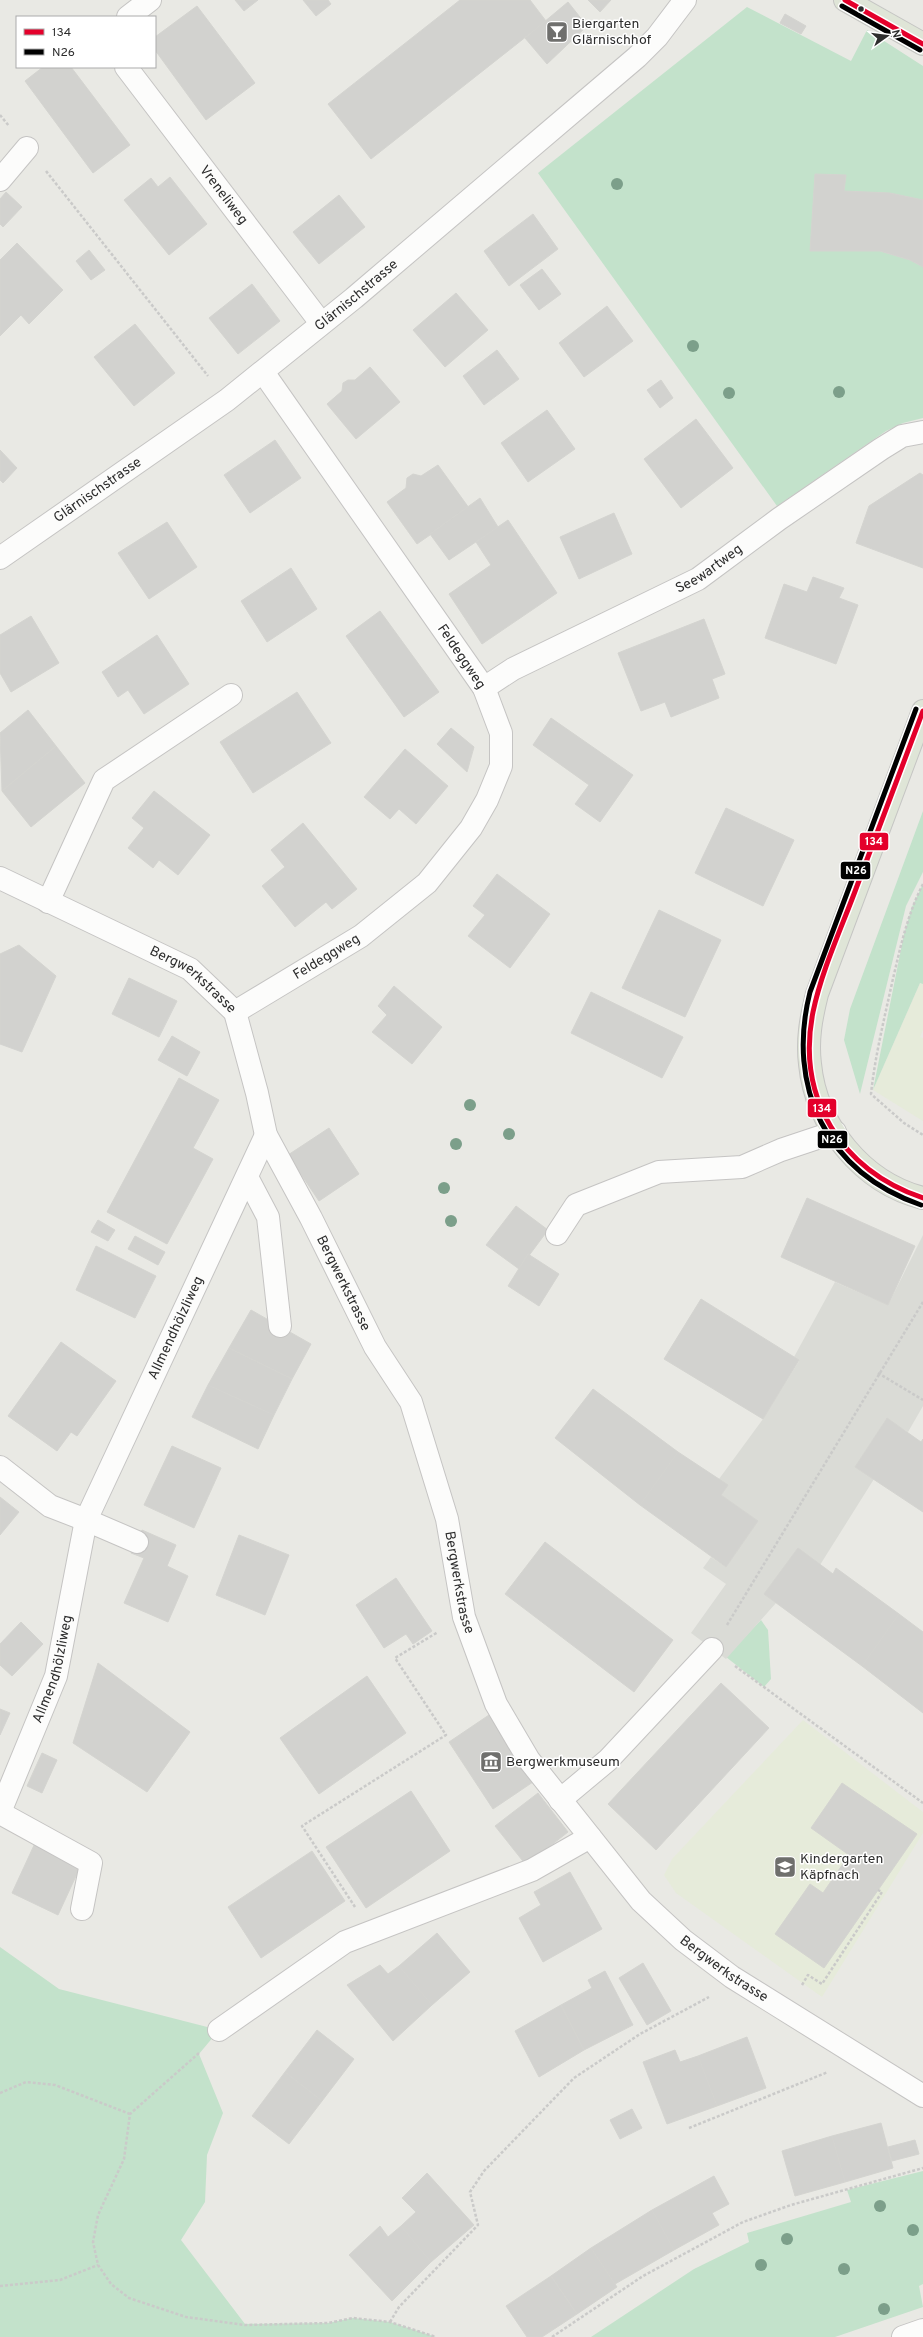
<svg xmlns="http://www.w3.org/2000/svg" width="923" height="2337" viewBox="0 0 923 2337" font-family="Overpass,sans-serif">
  <rect width="100%" height="100%" fill="#e9e9e4"/>
  <g fill="#e6ebda">
    <polygon points="920,983 923,984 923,1030 920,1037 923,1038 923,1121 873,1090"/>
    <polygon points="803,1720 923,1812 923,1833 822,1997 676,1893 664,1875 672,1859"/>
  </g>
  <g fill="#c3e2cb">
    <polygon points="747,7 851,61 867,30 923,66 923,418 903,423 886,431 777,506 538,173"/>
    <polygon points="923,811 923,872 906,906 860,1094 844,1040 850,1009"/>
    <polygon points="923,884 923,984 920,983 873,1090 904,934 912,907"/>
    <polygon points="761,1620 768,1630 771,1679 764,1687 726,1657"/>
    <polygon points="0,1947 59,1989 219,2030 199,2054 223,2113 207,2155 205,2202 181,2240 245,2324 328,2323 353,2318 390,2322 436,2337 0,2337"/>
    <polygon points="923,2171 923,2284 919,2286 923,2307 835,2337 591,2337 694,2269 749,2242 747,2233 851,2202 847,2190"/>
  </g>
  <polygon fill="#dadbd6" points="923,1235 923,1406 908,1432 886,1419 855,1467 874,1479 820,1565 765,1594 776,1603 726,1659 691,1633 726,1584 703,1568 711,1557 726,1567 758,1521 721,1495 719,1479 763,1419 799,1361 794,1357 835,1282 888,1305"/>
  <g fill="#d2d2cf" stroke="#d4d4d0">
    <polygon points="235,0 258,0 244,11"/>
    <polygon points="303,0 328,0 331,4 316,16"/>
    <polygon points="460,0 530,0 546,21 371,159 328,104"/>
    <polygon points="588,0 611,0 600,12"/>
    <polygon points="568,2 587,26 547,64 525,38"/>
    <polygon points="197,6 255,83 206,120 155,50 155,37"/>
    <polygon points="785,14 806,26 801,34 780,23"/>
    <polygon points="43,67 71,67 130,145 93,173 25,81"/>
    <polygon points="815,174 846,175 844,191 890,193 923,200 923,267 910,260 880,251 810,251"/>
    <polygon points="170,177 207,224 169,255 124,200 151,178 158,187"/>
    <polygon points="6,192 22,207 3,227 0,224 0,199"/>
    <polygon points="339,195 365,227 319,264 293,232"/>
    <polygon points="533,214 558,249 509,286 484,251"/>
    <polygon points="17,243 63,290 29,324 21,315 0,336 0,260"/>
    <polygon points="89,250 105,270 91,280 76,261"/>
    <polygon points="542,269 561,294 539,310 520,285"/>
    <polygon points="252,284 280,321 238,354 209,318"/>
    <polygon points="456,293 488,330 445,367 413,330"/>
    <polygon points="607,306 633,341 584,377 559,343"/>
    <polygon points="135,324 175,373 134,406 94,357"/>
    <polygon points="497,350 519,379 484,405 463,376"/>
    <polygon points="370,367 400,402 356,439 327,404 342,391 343,383 348,380 355,380"/>
    <polygon points="661,380 673,398 660,408 647,390"/>
    <polygon points="547,410 575,449 528,482 501,443"/>
    <polygon points="696,419 733,468 681,508 644,459"/>
    <polygon points="275,440 301,478 250,513 224,475"/>
    <polygon points="0,450 17,468 3,483 0,480"/>
    <polygon points="438,465 469,508 417,544 387,502 406,488 407,478 413,474 421,476"/>
    <polygon points="920,473 923,475 923,568 856,543 869,506"/>
    <polygon points="480,498 498,527 449,560 430,534"/>
    <polygon points="614,513 632,554 579,579 560,537"/>
    <polygon points="508,520 557,593 482,644 449,594 491,565 476,542"/>
    <polygon points="167,522 197,567 149,599 118,553"/>
    <polygon points="291,568 317,609 267,642 241,601"/>
    <polygon points="813,577 844,588 839,598 858,605 836,664 765,638 784,584 807,592"/>
    <polygon points="380,611 439,692 404,717 346,636"/>
    <polygon points="31,616 59,663 11,692 0,673 0,635"/>
    <polygon points="704,619 725,674 712,679 719,698 671,717 665,702 641,711 618,653"/>
    <polygon points="157,635 189,684 144,714 128,690 118,697 102,672"/>
    <polygon points="297,692 331,743 253,793 220,742"/>
    <polygon points="28,710 56,746 2,791 0,733"/>
    <polygon points="551,718 633,775 600,822 575,804 589,785 533,745"/>
    <polygon points="451,728 474,747 467,772 437,744"/>
    <polygon points="56,746 85,783 31,827 2,791"/>
    <polygon points="405,749 448,786 416,824 399,809 390,819 364,797"/>
    <polygon points="154,791 210,835 178,875 159,860 153,868 128,848 144,828 132,818"/>
    <polygon points="726,808 794,840 763,906 695,873"/>
    <polygon points="303,823 357,889 332,909 326,902 295,927 262,886 285,867 271,850"/>
    <polygon points="497,874 550,914 510,968 468,936 485,915 473,906"/>
    <polygon points="659,910 721,940 685,1017 622,988"/>
    <polygon points="19,945 56,976 22,1052 0,1044 0,954"/>
    <polygon points="129,978 177,1001 159,1037 112,1014"/>
    <polygon points="394,986 442,1027 412,1064 372,1032 387,1015 378,1006"/>
    <polygon points="591,992 683,1037 662,1078 571,1033"/>
    <polygon points="172,1036 200,1052 187,1076 158,1060"/>
    <polygon points="179,1078 219,1100 193,1148 213,1159 167,1244 107,1212"/>
    <polygon points="329,1128 359,1174 319,1201 288,1155"/>
    <polygon points="807,1198 915,1246 888,1305 781,1257"/>
    <polygon points="516,1206 548,1230 519,1269 486,1245"/>
    <polygon points="98,1220 115,1230 108,1241 91,1232"/>
    <polygon points="135,1236 165,1252 158,1265 128,1249"/>
    <polygon points="96,1246 156,1276 135,1318 76,1290"/>
    <polygon points="528,1254 559,1274 539,1306 508,1286"/>
    <polygon points="701,1299 799,1360 763,1419 664,1359"/>
    <polygon points="251,1310 311,1344 292,1379 229,1348"/>
    <polygon points="61,1342 116,1381 77,1436 71,1432 57,1451 8,1416"/>
    <polygon points="229,1348 292,1379 274,1415 208,1385"/>
    <polygon points="208,1385 274,1415 258,1449 192,1417"/>
    <polygon points="593,1389 678,1452 640,1505 555,1438"/>
    <polygon points="887,1418 921,1442 923,1439 923,1512 855,1467"/>
    <polygon points="172,1446 221,1468 194,1528 144,1505"/>
    <polygon points="678,1452 728,1485 721,1495 758,1521 726,1567 640,1505"/>
    <polygon points="0,1497 19,1512 0,1535"/>
    <polygon points="142,1530 176,1545 167,1566 188,1576 168,1622 124,1603 144,1558 131,1553"/>
    <polygon points="239,1535 289,1555 265,1615 216,1595"/>
    <polygon points="545,1542 673,1640 634,1692 505,1594"/>
    <polygon points="798,1548 833,1574 836,1568 899,1614 862,1666 764,1594"/>
    <polygon points="396,1578 432,1631 413,1644 406,1634 384,1648 356,1605"/>
    <polygon points="899,1614 923,1632 923,1713 862,1666"/>
    <polygon points="21,1622 43,1644 12,1676 0,1665 0,1644"/>
    <polygon points="98,1663 190,1732 147,1792 73,1743"/>
    <polygon points="367,1676 406,1733 319,1794 280,1738"/>
    <polygon points="721,1683 769,1728 656,1850 608,1804"/>
    <polygon points="0,1709 10,1713 0,1735"/>
    <polygon points="489,1715 533,1782 493,1809 449,1742"/>
    <polygon points="42,1753 57,1760 42,1793 27,1786"/>
    <polygon points="842,1783 917,1834 824,1968 775,1934 810,1884 823,1893 849,1855 811,1828"/>
    <polygon points="411,1791 450,1851 366,1908 326,1847"/>
    <polygon points="538,1793 568,1832 526,1865 495,1826"/>
    <polygon points="36,1841 82,1863 58,1915 12,1893"/>
    <polygon points="312,1851 345,1901 261,1958 228,1907"/>
    <polygon points="570,1872 602,1929 543,1962 519,1918 541,1905 534,1892"/>
    <polygon points="437,1933 470,1972 432,2005 399,1966"/>
    <polygon points="643,1963 671,2011 647,2025 619,1978"/>
    <polygon points="380,1965 388,1974 399,1966 432,2005 393,2041 347,1985"/>
    <polygon points="605,1971 633,2025 584,2050 561,2005 592,1988 588,1980"/>
    <polygon points="561,2005 584,2050 539,2077 515,2031"/>
    <polygon points="317,2030 354,2059 322,2101 285,2072"/>
    <polygon points="747,2037 766,2088 717,2106 698,2056"/>
    <polygon points="675,2050 680,2062 698,2056 717,2106 667,2124 643,2062"/>
    <polygon points="285,2072 322,2101 289,2144 252,2116"/>
    <polygon points="632,2109 642,2128 620,2139 610,2120"/>
    <polygon points="881,2123 893,2168 845,2182 832,2136"/>
    <polygon points="832,2136 845,2182 795,2196 782,2151"/>
    <polygon points="915,2140 919,2154 892,2161 888,2147"/>
    <polygon points="427,2173 474,2225 431,2262 401,2226 416,2212 402,2198"/>
    <polygon points="714,2176 729,2204 712,2213 719,2225 674,2250 652,2210"/>
    <polygon points="652,2210 674,2250 615,2284 591,2248"/>
    <polygon points="380,2226 388,2237 401,2226 431,2262 392,2301 349,2255"/>
    <polygon points="591,2248 617,2287 577,2314 551,2276"/>
    <polygon points="551,2276 577,2314 542,2337 527,2337 506,2306"/>
  </g>
  <g fill="none" stroke-linecap="round" stroke-linejoin="round">
    <g stroke="#c5c4c3" stroke-width="24">
      <g id="minor">
        <polyline points="128,17 150,0"/>
        <path id="s1" d="M126 67 321 323"/>
        <polyline points="0,180 27,148"/>
        <path id="s2" d="M0 558 227 400 354 298 637 57 657 37 685 0"/>
        <path id="s3" d="M484 688 513 669 698 579 779 519 881 449 902 436 923 432"/>
        <path id="s4" d="M0 878 190 969 235 1012 257 1093 266 1135 311 1218 375 1347 411 1402 447 1519 464 1617 496 1704 529 1760 641 1901 683 1940 732 1977 923 2096"/>
        <polyline points="48,902 104,780 231,695"/>
        <path id="s5" d="M235 1012 361 936 427 883 471 828 487 800 501 766V733L484 688 263 372"/>
        <polyline points="247,1177 268,1217 280,1326"/>
        <polyline points="557,1234 576,1205 659,1172 742,1167 781,1150 835,1132"/>
        <path id="s6" d="M0 1467 50 1506 86 1520 266 1135"/>
        <polyline points="560,1800 608,1760 712,1649"/>
        <path id="s7" d="M0 1812 56 1676 86 1520 137 1542"/>
        <polyline points="0,1813 91,1863 82,1909"/>
        <polyline points="219,2030 345,1942 532,1870 590,1837"/>
        <polyline points="903,2337 923,2330"/>
      </g>
    </g>
    <g stroke="#c5c5c3" stroke-width="24">
      <g id="major">
        <polyline points="845,0 923,44"/>
        <path d="M923 711 817 994C811 1018 807 1040 810 1064 816 1126 863 1183 923 1198"/>
      </g>
    </g>
    <g stroke="#cacac9" stroke-width="2.5" stroke-dasharray="3 2" stroke-linecap="butt">
      <polyline points="0,115 9,126"/>
      <polyline points="46,171 208,376"/>
      <path d="M923 884C907 915 900 949 892 983 884 1020 875 1056 871 1094L904 1123 923 1135"/>
      <polyline points="878,1373 923,1400"/>
      <polyline points="727,1625 923,1302"/>
      <polyline points="735,1666 923,1803"/>
      <polyline points="355,1907 302,1826 446,1735 395,1658 438,1632"/>
      <polyline points="802,1985 808,1975 822,1984 882,1892 878,1890"/>
      <polyline points="199,2053 130,2114 124,2159 98,2215 93,2242 98,2265 111,2284 129,2298 186,2317 245,2325 328,2323 353,2318 390,2322 436,2337"/>
      <polyline points="0,2093 26,2082 55,2085 130,2114"/>
      <polyline points="689,2128 828,2072"/>
      <polyline points="0,2286 60,2280 98,2265"/>
      <polyline points="390,2322 399,2307 478,2225 470,2192 484,2171 574,2078 640,2034 709,1997"/>
      <polyline points="552,2337 643,2276 743,2222 791,2205 923,2168"/>
    </g>
    <use href="#minor" stroke="#fcfcfb" stroke-width="22"/>
    <use href="#major" stroke="#dfe5d7" stroke-width="22"/>
    <g stroke="#fff" stroke-width="8">
      <g id="bus-1">
        <polyline points="845,0 923,44"/>
        <path d="M923 711C901 769 879 828 857 886 842 927 822 969 813 1012 796 1098 841 1170 923 1198"/>
      </g>
    </g>
    <g stroke="#fff" stroke-width="8">
      <g id="bus-2">
        <polyline points="842,6 920,50"/>
        <path d="M916 709 810 992C786 1087 826 1172 921 1205"/>
      </g>
    </g>
    <use href="#bus-1" stroke="#e4002b" stroke-width="5"/>
    <use href="#bus-2" stroke="#000" stroke-width="5"/>
  </g>
  <g fill="#7c9f8a">
    <circle cx="617" cy="184" r="6"/>
    <circle cx="693" cy="346" r="6"/>
    <circle cx="839" cy="392" r="6"/>
    <circle cx="729" cy="393" r="6"/>
    <circle cx="470" cy="1105" r="6"/>
    <circle cx="509" cy="1134" r="6"/>
    <circle cx="456" cy="1144" r="6"/>
    <circle cx="444" cy="1188" r="6"/>
    <circle cx="451" cy="1221" r="6"/>
    <circle cx="880" cy="2206" r="6"/>
    <circle cx="913" cy="2230" r="6"/>
    <circle cx="787" cy="2239" r="6"/>
    <circle cx="761" cy="2265" r="6"/>
    <circle cx="844" cy="2269" r="6"/>
    <circle cx="884" cy="2309" r="6"/>
  </g>
  <defs>
    <g id="bar-square" transform="scale(1.15)"><rect x="-9" y="-9" width="18" height="18" rx="4" fill="#6f6f6d" stroke="#fff"/><path d="M-6-5H6L.8 .8V4.5H3.5V6h-7V4.5H-.8V.8Z" fill="#fff"/></g>
    <g id="museum-square" transform="scale(1.15)"><rect x="-9" y="-9" width="18" height="18" rx="4" fill="#6f6f6d" stroke="#fff"/><path d="M0-6L6-3V-2H-6V-3ZM-5-1h2V3h-2ZM-1-1h2V3h-2ZM3-1h2V3H3ZM-6 4H6V6H-6Z" fill="#fff"/></g>
    <g id="school-square" transform="scale(1.15)"><rect x="-9" y="-9" width="18" height="18" rx="4" fill="#6f6f6d" stroke="#fff"/><path d="M0-5L7-2L0 1L-7-2ZM-4 1L0 2.5L4 1V4Q0 6-4 4Z" fill="#fff"/></g>
  </defs>
  <g fill-rule="evenodd">
    <use href="#bar-square" x="557" y="32"/>
    <use href="#museum-square" x="491" y="1762"/>
    <use href="#school-square" x="785" y="1867"/>
  </g>
  <circle fill="#2d2d2d" stroke="#fff" stroke-width="1.5" cx="861" cy="9" r="3.5"/>
  <g text-anchor="middle" dominant-baseline="central" stroke-width="3" stroke-linejoin="round" paint-order="stroke">
    <g font-size="14" fill="#2d2d2d" stroke="#fff" text-anchor="start">
      <text x="572" y="24">Biergarten<tspan x="572" dy="16">Glärnischhof</tspan></text>
      <text x="506" y="1762">Bergwerkmuseum</text>
      <text x="800" y="1859">Kindergarten<tspan x="800" dy="16">Käpfnach</tspan></text>
    </g>
    <g font-size="14" fill="#2d2d2d" stroke="#fff">
      <text stroke="none"><textPath href="#s1" startOffset="161">Vreneliweg</textPath></text>
      <text stroke="none"><textPath href="#s2" startOffset="443">Glärnischstrasse</textPath></text>
      <text stroke="none"><textPath href="#s2" startOffset="119">Glärnischstrasse</textPath></text>
      <text stroke="none"><textPath href="#s3" startOffset="255">Seewartweg</textPath></text>
      <text transform="translate(461 657) rotate(56)">Feldeggweg</text>
      <text stroke="none"><textPath href="#s5" startOffset="107">Feldeggweg</textPath></text>
      <text stroke="none"><textPath href="#s4" startOffset="219">Bergwerkstrasse</textPath></text>
      <text stroke="none"><textPath href="#s4" startOffset="567">Bergwerkstrasse</textPath></text>
      <text stroke="none"><textPath href="#s6" startOffset="314">Allmendhölzliweg</textPath></text>
      <text stroke="none"><textPath href="#s4" startOffset="891">Bergwerkstrasse</textPath></text>
      <text stroke="none"><textPath href="#s7" startOffset="153">Allmendhölzliweg</textPath></text>
      <text stroke="none"><textPath href="#s4" startOffset="1371">Bergwerkstrasse</textPath></text>
    </g>
  </g>
  <g stroke="#fff" stroke-width="1.5">
    <rect x="859" y="832" width="30" height="19" rx="4" fill="#e4002b"/>
    <rect x="840" y="861" width="31" height="19" rx="4" fill="#000"/>
    <rect x="807" y="1098" width="30" height="20" rx="4" fill="#e4002b"/>
    <rect x="817" y="1130" width="31" height="19" rx="4" fill="#000"/>
  </g>
  <g font-size="11" text-anchor="middle" font-weight="bold" fill="#fff">
    <text x="874" y="845">134</text>
    <text x="856" y="874">N26</text>
    <text x="822" y="1112">134</text>
    <text x="832" y="1143">N26</text>
  </g>
  <rect x="16" y="16" width="140" height="52" fill="#ffffff" stroke="#ababab"/>
  <rect x="24" y="29" width="20" height="6" fill="#e4002b" stroke="#ababab"/>
  <text x="52" y="36" font-size="12" fill="#2d2d2d">134</text>
  <rect x="24" y="49" width="20" height="6" fill="#000000" stroke="#ababab"/>
  <text x="52" y="56" font-size="12" fill="#2d2d2d">N26</text>
  <g transform="translate(887 36) rotate(76)" stroke="#ffffff" stroke-width="3" paint-order="stroke">
  <path d="M0-3L7 15L0 10L-7 15Z" fill="#2d2d2d"/>
  <text y="-6" font-size="11" font-weight="bold" text-anchor="middle" fill="#2d2d2d">N</text>
  </g>
</svg>
